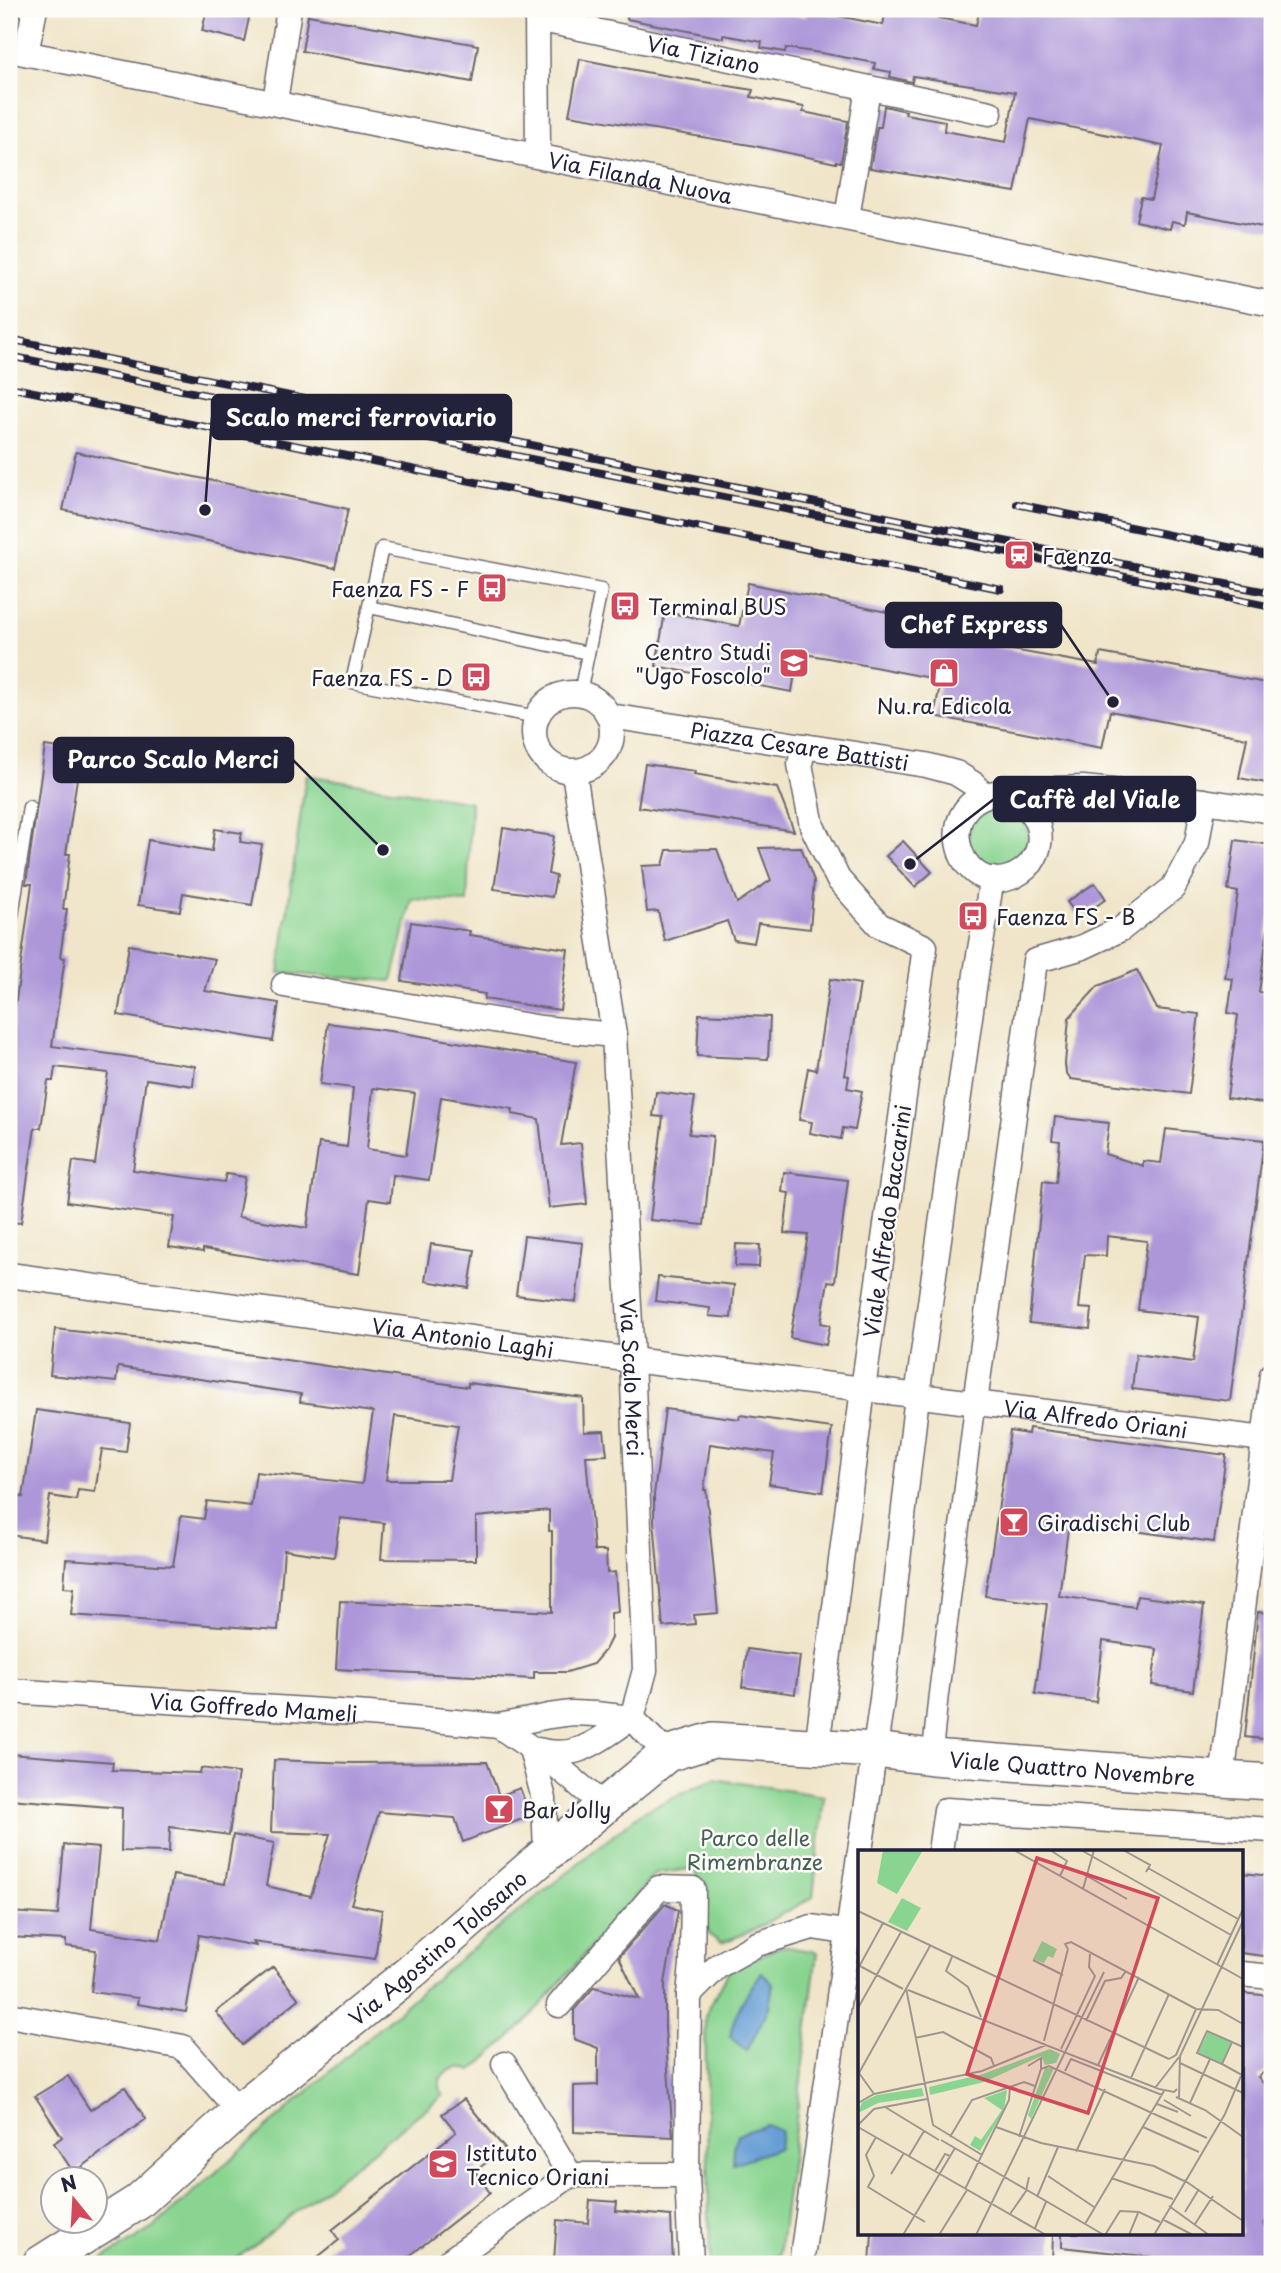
<svg xmlns="http://www.w3.org/2000/svg" width="1281" height="2273" viewBox="0 0 1281 2273" font-family="'Playpen Sans',sans-serif">
  <rect width="100%" height="100%" fill="#fdfcf7"/>
  <filter id="ink" filterUnits="userSpaceOnUse"><feTurbulence type="fractalNoise" baseFrequency=".0143" numOctaves="2"/><feDisplacementMap in="SourceGraphic" scale="14" xChannelSelector="R" yChannelSelector="G"/><feConvolveMatrix kernelMatrix="1 2 1 2 8 2 1 2 1" color-interpolation-filters="sRGB"/></filter>
  <filter id="wash" filterUnits="userSpaceOnUse"><feTurbulence type="fractalNoise" baseFrequency=".00686" numOctaves="4" result="noise"/><feDisplacementMap in="SourceGraphic" scale="28" xChannelSelector="R" yChannelSelector="G"/><feGaussianBlur stdDeviation="1.57" result="paint"/><feColorMatrix in="noise" values="0 0 0 0 0 0 0 0 0 0 0 0 0 0 0 0 0 1.4 0 .05"/><feComposite in="paint" operator="in"/></filter>
  <g filter="url(#wash)">
    <rect width="100%" height="100%" fill="#f0e5c9"/>
    <g fill="#89d490" stroke="#567b66" stroke-width="2">
      <polygon points="306,775 471,802 467,902 412,899 392,981 279,973"/>
      <circle cx="998" cy="836" r="30"/>
      <path d="M714 1779 824 1796 813 1897 751 1931 721 1943 708 1934 696 1868 655 1874 521 2027 472 2071C459 2064 449 2068 440 2079V2088L443 2095 230 2264H95L153 2228 429 1984 642 1812Z"/>
      <polygon points="781,1946 817,1952 778,2264 710,2264 705,2016 728,1971"/>
    </g>
    <g fill="#669ed4" stroke="#446088" stroke-width="2">
      <path d="M762 1972 773 1984 769 2007 747 2051 730 2037C734 2011 747 1993 762 1972Z"/>
      <polygon points="767,2125 781,2131 779,2148 733,2164 734,2148 738,2134"/>
    </g>
    <g id="blocks">
      <g fill="#ad97d9" fill-rule="evenodd">
        <polygon points="207,9 251,9 244,41 202,31"/>
        <polygon points="628,9 758,9 806,17 807,9 829,9 828,14 883,25 886,9 890,9 976,25 980,9 1051,9 1070,13 1070,9 1272,9 1272,229 1187,212 1185,224 1172,221 1170,229 1136,221 1141,197 1151,199 1163,146 1030,119 1015,192 870,168 877,127 881,127 884,106 906,111 905,114 945,121 944,131 1006,142 1015,92 913,76 912,82 890,77 891,72 874,69 875,63 821,53 786,48 785,52 761,48 762,42 723,35 723,38 627,19"/>
        <polygon points="308,15 478,45 472,82 302,51"/>
        <polygon points="580,59 645,72 753,90 751,97 804,107 803,112 848,121 841,162 836,161 836,163 750,145 569,115"/>
        <polygon points="76,452 348,509 335,568 63,510"/>
        <polygon points="748,583 968,629 966,642 1098,665 1100,653 1272,684 1272,784 1239,778 1247,738 1110,711 1102,748 934,716 941,680 828,658 798,653 792,692 656,666 665,612 739,626"/>
        <path d="M45 746 81 751 66 854H70L63 909H67L60 957 65 958 52 1046 195 1066 193 1086 146 1079 133 1170 224 1182 226 1174 245 1177 238 1217 307 1228 319 1143 347 1147 353 1088 320 1084 328 1023 397 1032 576 1062 561 1145 581 1143 587 1204 549 1208 539 1119 512 1114 513 1109 441 1097 429 1180 393 1175 390 1202 369 1199 359 1274 203 1249V1252L169 1247 174 1217 67 1202 73 1161 95 1164 108 1073 55 1067 53 1081H48L41 1128H35L21 1223 9 1222V1050L32 884H26ZM373 1088 415 1093 406 1155 367 1149Z"/>
        <polygon points="645,764 695,771 694,774 777,788 794,831 638,807"/>
        <polygon points="503,828 554,836 548,874 556,876 552,897 494,889"/>
        <polygon points="215,829 242,833 240,842 262,845 252,905 183,893 180,911 138,905 148,840 212,851"/>
        <polygon points="1235,840 1272,845 1272,900 1259,992 1272,994 1272,1077 1269,1104 1227,1098 1238,1015 1228,1013 1233,979 1225,978 1238,892 1228,890"/>
        <polygon points="903,841 932,872 915,887 886,856"/>
        <polygon points="801,847 814,881 810,929 758,923 754,943 734,940 727,921 665,941 658,911 647,912 642,866 663,865 667,850 717,849 737,903 771,880 759,848"/>
        <polygon points="1095,883 1106,899 1079,918 1067,902"/>
        <polygon points="411,922 470,931 469,935 568,949 560,1010 484,999 485,994 402,981"/>
        <polygon points="129,945 215,959 205,991 279,1003 273,1041 118,1015"/>
        <polygon points="1137,970 1157,1009 1199,1014 1189,1094 1071,1079 1066,1072 1065,1064 1069,1018 1098,986"/>
        <polygon points="830,979 860,984 845,1075 849,1076 847,1088 862,1091 855,1130 843,1128 841,1139 810,1133 812,1122 799,1120 808,1068 816,1070"/>
        <polygon points="699,1014 770,1017 768,1059 697,1056"/>
        <polygon points="656,1092 695,1097 689,1134 713,1136 704,1225 650,1220 663,1117 653,1116"/>
        <polygon points="1055,1117 1109,1123 1105,1154 1143,1166 1143,1161 1161,1163 1166,1129 1264,1140 1230,1401 1132,1389 1136,1354 1193,1362 1199,1317 1138,1310 1147,1241 1107,1236 1106,1256 1085,1255 1079,1308 1092,1309 1090,1329 1029,1323 1043,1181 1056,1183 1060,1141 1052,1140"/>
        <polygon points="784,1172 848,1180 835,1282 828,1281 821,1323 830,1325 826,1345 790,1338 808,1235 784,1233 789,1193 782,1192"/>
        <polygon points="524,1236 583,1243 576,1302 516,1295"/>
        <polygon points="431,1244 475,1250 469,1288 425,1281"/>
        <polygon points="736,1244 760,1245 759,1267 735,1266"/>
        <polygon points="658,1277 734,1285 731,1318 709,1316 710,1308 655,1301"/>
        <path d="M55 1329 152 1340 468 1387V1383L583 1398 584 1432 604 1431 607 1455 586 1456 594 1551H606L607 1573 615 1572 618 1612 611 1613V1638L605 1650 593 1664 567 1672H534V1679L336 1669 340 1601 552 1612V1531H549V1510L476 1517V1560L381 1559 384 1523 340 1518 334 1557 284 1550 278 1630 71 1615 74 1588 64 1587 66 1559 173 1566 181 1516 204 1519 207 1501 251 1506 256 1472 362 1484 373 1412 300 1402 301 1394 118 1367 116 1382 50 1375ZM395 1416 458 1425 449 1480H386Z"/>
        <polygon points="665,1409 739,1419 740,1415 832,1428 823,1492 769,1484 774,1453 710,1444 704,1490 706,1490 718,1613 694,1615 695,1624 663,1627 654,1520 654,1495"/>
        <polygon points="36,1410 130,1423 126,1452 102,1449 95,1492 78,1490 76,1500 50,1496 44,1540 9,1535 9,1495 23,1497"/>
        <polygon points="1029,1428 1226,1455 1214,1542 1069,1522 1059,1596 1135,1607 1137,1596 1204,1605 1193,1691 1152,1685 1157,1649 1103,1641 1096,1702 1035,1694 1047,1604 985,1596 1010,1431 1028,1434"/>
        <polygon points="1258,1612 1272,1613 1272,1740 1245,1737"/>
        <polygon points="747,1649 800,1656 795,1694 742,1687"/>
        <polygon points="9,1754 113,1762 112,1770 200,1773 201,1768 238,1773 229,1835 170,1827 169,1852 121,1851 122,1808 9,1799"/>
        <polygon points="274,1760 352,1763 487,1762 499,1796 520,1788 526,1805 525,1818 463,1842 455,1818 379,1812 351,1904 382,1910 375,1959 253,1942 256,1946 199,1935 186,2012 137,2004 138,1998 91,1992 96,1950 66,1946 66,1940 9,1937 9,1912 58,1915 64,1845 99,1848 91,1929 160,1940 173,1875 225,1884 233,1835 274,1843 266,1886 311,1896 330,1834 271,1832"/>
        <polygon points="1241,1873 1272,1876 1272,1957 1241,1953"/>
        <polygon points="665,1904 678,1910 665,1983 665,2029 673,2137 574,2132 574,2086 598,2085 598,2048 574,2039 574,2010 594,1987 639,1999 619,1957"/>
        <polygon points="273,1967 299,1999 242,2045 216,2012"/>
        <polygon points="1241,1993 1272,1996 1272,2066 1258,2077 1272,2094 1272,2215 1263,2224 1272,2236 1272,2264 1151,2264 1152,2257 1062,2247 1062,2233 1241,2233"/>
        <polygon points="68,2076 90,2110 125,2087 146,2119 74,2173 54,2143 62,2137 35,2096"/>
        <polygon points="464,2099 505,2149 475,2171 490,2193 399,2264 309,2264 339,2240 332,2230 456,2132 442,2114"/>
        <polygon points="590,2200 617,2202 616,2211 671,2216 673,2264 602,2264 554,2260 557,2220 588,2223"/>
        <polygon points="872,2233 1053,2233 1052,2264 870,2264"/>
      </g>
    </g>
  </g>
  <g filter="url(#ink)">
    <use href="#blocks" fill-opacity="0" stroke="#6a666d" stroke-width="2"/>
    <g fill="none" stroke-linecap="round" stroke-linejoin="round">
      <g stroke="#6a666d" stroke-width="15">
        <g id="service">
          <polyline points="369,607 588,653"/>
          <polyline points="537,717 352,682 382,548 601,590 580,693"/>
          <polyline points="9,935 29,807"/>
        </g>
      </g>
      <g stroke="#6a666d" stroke-width="22">
        <polyline id="pedestrian" points="932,1757 938,1698 975,1403"/>
      </g>
      <g stroke="#6a666d" stroke-width="27">
        <g id="minor">
          <polyline points="537,9 538,156"/>
          <path id="s1" d="M537 19 990 113"/>
          <path id="s2" d="M9 50 1272 304"/>
          <polyline points="26,53 35,9"/>
          <polyline points="275,102 289,9"/>
          <polyline points="847,218 868,88"/>
          <circle cx="573" cy="732" r="39"/>
          <path id="s3" d="M610 716 926 765 956 773 975 785 979 798"/>
          <polyline points="804,746 800,764 812,826 838,879 879,925 925,947 863,1389 817,1747"/>
          <path id="s4" d="M574 772 614 1035 632 1360 645 1670 632 1718"/>
          <path d="M1001 792C1032 800 1052 834 1031 863 1025 870 1018 875 1009 878 957 895 929 800 1001 792Z"/>
          <polyline points="1019,798 1057,789 1083,788 1183,798 1272,811"/>
          <polyline points="284,985 541,1028 614,1035"/>
          <path id="s5" d="M9 1275 632 1360 1272 1440"/>
          <polyline points="975,1403 1035,961 1083,947 1121,929 1173,888 1197,843 1204,801"/>
          <path id="s6" d="M9 1691 369 1714 499 1726 549 1716 571 1713 595 1714 632 1718 667 1754"/>
          <polyline points="499,1726 557,1766 604,1806"/>
          <polyline points="531,1749 544,1799 546,1854"/>
          <path d="M538 1750C579 1761 599 1739 632 1718"/>
          <polyline points="1222,1779 1272,1375"/>
          <polyline points="860,1851 882,1699 917,1396 977,967 992,879"/>
          <polyline points="940,1851 946,1810 1272,1830"/>
          <polyline points="1241,1974 1272,1977"/>
          <polyline points="559,2005 659,1888 693,1889 692,1964 689,1995"/>
          <polyline points="9,2015 183,2047 239,2111"/>
          <polyline points="504,2064 570,2175"/>
          <polyline points="445,2264 570,2175 687,2175"/>
          <polyline points="691,2264 687,2175 689,1995 718,1966 757,1944 812,1927 859,1934"/>
          <polyline points="801,2264 859,1856"/>
        </g>
      </g>
      <g stroke="#6a666d" stroke-width="38">
        <g id="secondary">
          <path id="s7" d="M40 2264 138 2202 239 2111 412 1971 546 1854 667 1754 713 1740 875 1750 932 1757 1222 1779 1272 1782"/>
        </g>
      </g>
      <use href="#service" stroke="#fff" stroke-width="12"/>
      <use href="#pedestrian" stroke="#fff" stroke-width="19"/>
      <use href="#minor" stroke="#fff" stroke-width="24"/>
      <use href="#secondary" stroke="#fff" stroke-width="35"/>
      <g stroke="#22223b" stroke-width="8">
        <g id="rail">
          <polyline points="9,339 1009,542 1272,593"/>
          <polyline points="9,356 1008,553 1272,607"/>
          <polyline points="9,387 1001,589"/>
          <polyline points="1017,504 1272,556"/>
        </g>
      </g>
      <use href="#rail" stroke="#fdfcf7" stroke-width="5" stroke-dasharray="16" stroke-linecap="butt"/>
    </g>
  </g>
  <defs>
    <g id="station-square" transform="scale(1.575)"><rect x="-9" y="-9" width="18" height="18" rx="4" fill="#d1495b" stroke="#fdfcf7"/><path d="M-3-6H3Q5-6 5-4V2Q5 4 3 4L4.5 6H3L1.5 4h-3L-3 6H-4.5L-3 4Q-5 4-5 2V-4Q-5-6-3-6ZM-3.5-4v3h7v-3ZM-3.5 1v1.5H-2V1ZM2 1v1.5H3.5V1Z" fill="#fff"/></g>
    <g id="bus-square" transform="scale(1.575)"><rect x="-9" y="-9" width="18" height="18" rx="4" fill="#d1495b" stroke="#fdfcf7"/><path d="M-5-6H5V4H4V6H2V4H-2V6H-4V4H-5ZM-3.5-4V0h7V-4ZM-3.5 1.2v1.5H-2V1.2ZM2 1.2v1.5H3.5V1.2Z" fill="#fff"/></g>
    <g id="school-square" transform="scale(1.575)"><rect x="-9" y="-9" width="18" height="18" rx="4" fill="#d1495b" stroke="#fdfcf7"/><path d="M0-5L7-2L0 1L-7-2ZM-4 1L0 2.5L4 1V4Q0 6-4 4Z" fill="#fff"/></g>
    <g id="shop-square" transform="scale(1.575)"><rect x="-9" y="-9" width="18" height="18" rx="4" fill="#d1495b" stroke="#fdfcf7"/><path d="M-5-2.5h2.3a2.7 3.5 0 0 1 5.4 0H5L5.5 6h-11ZM-1.5-2.5h3a1.5 2.3 0 0 0-3 0Z" fill="#fff"/></g>
    <g id="bar-square" transform="scale(1.575)"><rect x="-9" y="-9" width="18" height="18" rx="4" fill="#d1495b" stroke="#fdfcf7"/><path d="M-6-5H6L.8 .8V4.5H3.5V6h-7V4.5H-.8V.8Z" fill="#fff"/></g>
  </defs>
  <g fill-rule="evenodd">
    <use href="#station-square" x="1019" y="555"/>
    <use href="#bus-square" x="492" y="588"/>
    <use href="#bus-square" x="625" y="606"/>
    <use href="#school-square" x="794" y="663"/>
    <use href="#shop-square" x="944" y="673"/>
    <use href="#bus-square" x="476" y="677"/>
    <use href="#bus-square" x="973" y="916"/>
    <use href="#bar-square" x="1014" y="1522"/>
    <use href="#bar-square" x="499" y="1809"/>
    <use href="#school-square" x="443" y="2164"/>
  </g>
  <g text-anchor="middle" dominant-baseline="central" stroke-width="5" stroke-linejoin="round" paint-order="stroke">
    <g font-size="21" fill="#22223b" stroke="#fdfcf7">
      <text stroke="none"><textPath href="#s1" startOffset="170">Via Tiziano</textPath></text>
      <text stroke="none"><textPath href="#s2" startOffset="644">Via Filanda Nuova</textPath></text>
      <text stroke="none"><textPath href="#s3" startOffset="192">Piazza Cesare Battisti</textPath></text>
      <text transform="translate(886 1221) rotate(-82)">Viale Alfredo Baccarini</text>
      <text stroke="none"><textPath href="#s5" startOffset="458">Via Antonio Laghi</textPath></text>
      <text stroke="none"><textPath href="#s4" startOffset="609">Via Scalo Merci</textPath></text>
      <text stroke="none"><textPath href="#s5" startOffset="1096">Via Alfredo Oriani</textPath></text>
      <text stroke="none"><textPath href="#s6" startOffset="245">Via Goffredo Mameli</textPath></text>
      <text stroke="none"><textPath href="#s7" startOffset="1218">Viale Quattro Novembre</textPath></text>
      <text stroke="none"><textPath href="#s7" startOffset="509">Via Agostino Tolosano</textPath></text>
    </g>
    <g font-size="21" fill="#22223b" stroke="#fdfcf7" text-anchor="start">
      <text x="1042" y="555">Faenza</text>
      <text x="469" y="588" text-anchor="end">Faenza FS - F</text>
      <text x="648" y="606">Terminal BUS</text>
      <text x="771" y="651" text-anchor="end">Centro Studi<tspan x="771" dy="24">"Ugo Foscolo"</tspan></text>
      <text x="453" y="677" text-anchor="end">Faenza FS - D</text>
      <text x="944" y="705" text-anchor="middle">Nu.ra Edicola</text>
      <text x="996" y="916">Faenza FS - B</text>
      <text x="1037" y="1522">Giradischi Club</text>
      <text x="522" y="1809">Bar Jolly</text>
      <text x="466" y="2152">Istituto<tspan x="466" dy="24">Tecnico Oriani</tspan></text>
    </g>
    <g font-size="21" fill="#466059" stroke="#fdfcf7">
      <text x="755" y="1837">Parco delle<tspan x="755" dy="24">Rimembranze</tspan></text>
    </g>
  </g>
  <g transform="translate(858 1850)">
    <rect width="385" height="385" fill="#f0e5c9"/>
    <path d="M25 0H65L39 44 19 33ZM44 48 63 58 49 81 30 72ZM184 91 199 99 195 108 190 106 186 113 175 109ZM350 182 373 192 364 213 340 203ZM192 199 202 204 198 213 187 215 183 206 126 232 72 245 71 237 125 224ZM187 218H196L173 269 170 265ZM64 238 66 246 20 253 0 263 4 252 19 245ZM149 240 146 260 122 301 112 295 117 286 123 290 144 260 126 248Z" fill="#89d490"/>
    <path fill="none" stroke="#9e9790" stroke-width="2" d="M156 0 385 129M192 0 209 11 202 26M223 0 373 85M265 0 292 15 288 22M290 18 380 69M229 26 269 49M225 39 236 0M0 61 311 209M210 99 207 94 213 92 338 159M94 107 88 121 110 137 123 167M175 110 205 125M0 115 45 139M2 115 25 73M359 115 385 59M48 138 75 275 124 305M50 140 188 195M0 158 43 82M338 159 360 160 385 174M228 171 247 131 263 128 268 121M57 188 85 182 133 208 136 216M186 191 210 99M203 199 237 126 231 117 232 104M311 209 318 205 338 159M322 213 385 243M364 214 339 203 349 181 374 192M240 215 281 127M170 216 183 208V219M207 221 213 209 304 245M1 223 72 96M1 223 16 244M384 225 364 214 374 192 385 197M273 228 311 144M297 238 321 207M318 247 347 260 385 287M321 248 322 206 385 71M306 250 333 266M0 253 16 244 124 221 188 195 301 239 316 242 319 239M332 253 352 209M299 254 320 262M27 257 81 290M0 275 16 259 69 249M0 277 188 385M138 277 183 293 296 316 326 331M285 277 341 302M18 287 8 305 16 326 10 337 67 372M92 287 114 250 166 232 177 236M161 287 183 219 191 216 349 288M83 290 246 385M218 302 247 239M51 306 66 281M77 321 87 304 92 306M33 324 46 303M190 326 236 357M253 328 315 349M326 330 385 371M107 339 151 250 152 236M179 347 200 297M311 356 351 385M327 362 341 339M152 364 168 341 171 327M304 369 335 385M227 374 306 241M337 374 355 346M177 378 188 352M45 385 97 298M81 385 109 340M118 385 246 122M247 385 262 361 281 362 302 372M271 385 280 363M296 385 367 264 385 221"/>
    <path fill="#d1495b" fill-opacity="0.15" stroke="#d1495b" stroke-width="3.5" d="M179 8 300 48 230 263 109 224Z"/>
    <rect width="385" height="385" fill="none" stroke="#22223b" stroke-width="3.5"/>
  </g>
  <path fill="none" stroke="#22223b" stroke-width="2.5" d="M205 510L212 417M1113 702L1061 625M383 850L293 760M910 864L994 799"/>
  <g fill="#22223b" stroke="#fdfcf7" stroke-width="2.5">
    <circle cx="205" cy="510" r="7"/>
    <circle cx="1113" cy="702" r="7"/>
    <circle cx="383" cy="850" r="7"/>
    <circle cx="910" cy="864" r="7"/>
  </g>
  <g fill="#22223b" stroke="#22223b" stroke-width="2.5">
    <rect x="212" y="395" width="299" height="44" rx="7"/>
    <rect x="886" y="603" width="175" height="44" rx="7"/>
    <rect x="54" y="738" width="239" height="44" rx="7"/>
    <rect x="994" y="777" width="201" height="44" rx="7"/>
  </g>
  <g font-size="23" text-anchor="middle" font-weight="bold" fill="#fff">
    <text x="361" y="426">Scalo merci ferroviario</text>
    <text x="974" y="633">Chef Express</text>
    <text x="173" y="768">Parco Scalo Merci</text>
    <text x="1095" y="808">Caffè del Viale</text>
  </g>
  <rect width="1281" height="2273" fill="none" stroke="#fdfcf7" stroke-width="35"/>
  <g transform="translate(74 2200) rotate(342)"><circle r="33" fill="#fdfcf7" stroke="#a5a5ac" stroke-width="2"/>
  <path d="M0-5L12 26L0 18L-12 26Z" fill="#d1495b"/>
  <text y="-10" font-size="19" font-weight="bold" text-anchor="middle" fill="#22223b">N</text>
  </g>
</svg>
